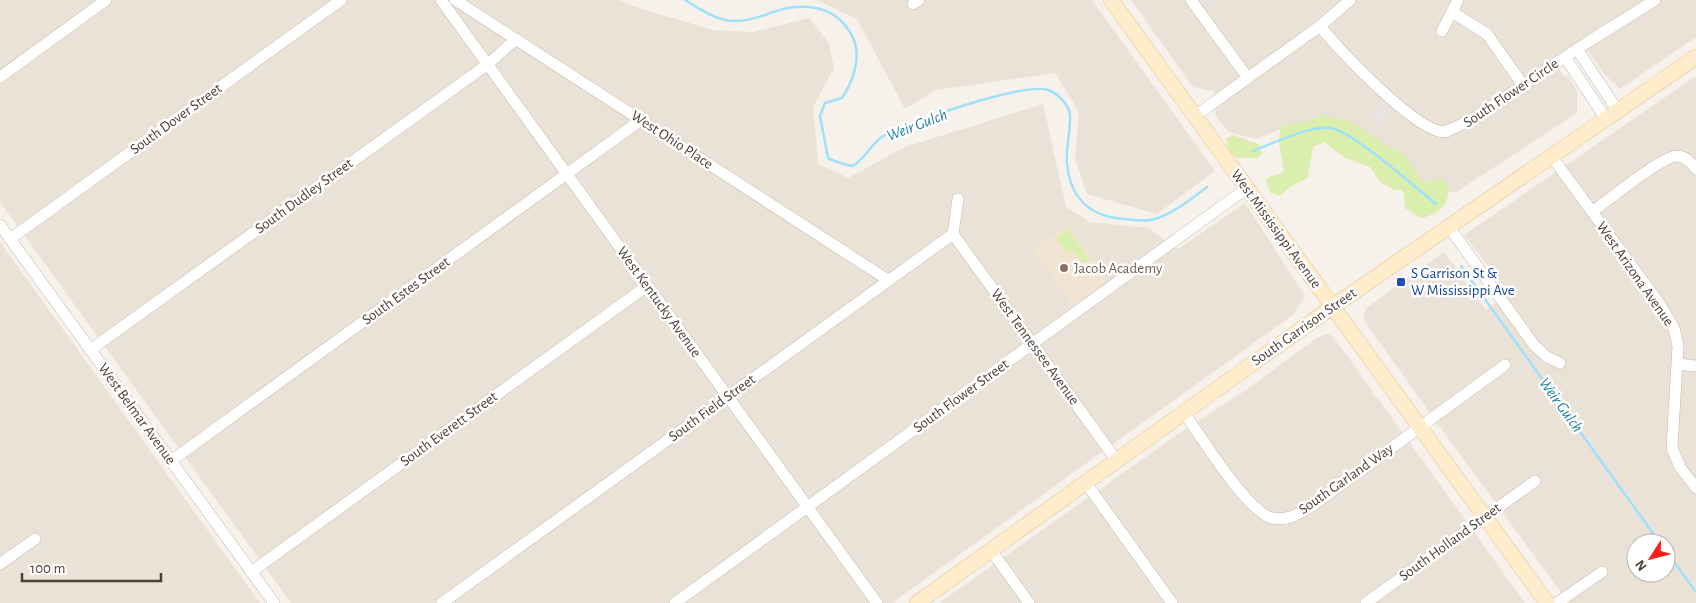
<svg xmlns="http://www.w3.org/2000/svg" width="1696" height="603" viewBox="0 0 1696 603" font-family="'Alegreya Sans',sans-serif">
  <rect width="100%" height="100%" fill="#f6f1ea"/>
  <g fill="#ebe2d7" fill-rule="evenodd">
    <polygon points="0,0 619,0 639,8 713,30 754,32 809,18 829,43 834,68 813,107 818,164 848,178 905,147 1043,104 1066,207 1090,222 1148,228 1178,249 1245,203 1305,296 1294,314 892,603 291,603 0,202"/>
    <polygon points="817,0 1092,0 1215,171 1157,214 1087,194 1075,158 1079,112 1055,73 936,90 905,109 857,19"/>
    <polygon points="1131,0 1696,0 1696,37 1620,89 1604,74 1584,45 1555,63 1563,75 1569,77 1577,91 1577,113 1455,193 1424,184 1365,141 1286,127 1257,139 1228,132 1216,116 1213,91 1193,87"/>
    <path d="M1696 76V603H1569L1445 434 1365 322 1363 314 1368 307 1444 252 1486 310 1509 293 1464 235ZM1636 543H1666V573H1636Z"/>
    <polygon points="0,242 260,603 0,603"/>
    <polygon points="1327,334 1332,336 1343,350 1373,392 1371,393 1379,400 1525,603 939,603 1181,432 1243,392 1317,338"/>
  </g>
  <polygon fill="#f1e4d2" points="1067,225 1107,280 1073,305 1033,250"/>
  <g fill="#daefae">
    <path d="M1322 115 1342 119 1359 126 1385 145 1399 151 1407 157 1420 179 1425 182 1441 179C1447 182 1448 185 1448 192 1448 208 1435 215 1421 218L1405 208 1404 193 1401 190H1395L1380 182 1370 167 1345 158 1324 142 1313 147 1308 176 1306 179 1291 186 1280 196 1270 192 1266 179C1272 174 1279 176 1284 171L1279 143 1280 128 1284 125 1308 122Z"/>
    <path d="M1232 135 1259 144 1262 154 1257 158H1238C1231 154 1227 148 1226 139Z"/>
    <polygon points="1068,229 1090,260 1083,264 1073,251 1068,254 1056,238"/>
  </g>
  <polygon fill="#e8e4e2" points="1380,103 1391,112 1379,127 1368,118"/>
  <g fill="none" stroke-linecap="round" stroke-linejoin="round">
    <g stroke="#a0e0f9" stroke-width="2.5">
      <path d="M685 0C700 9 718 22 737 21 755 21 771 11 788 8 817 3 842 12 854 40 861 58 853 82 842 98L825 103 820 116 828 158C830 160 849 166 853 166 865 159 870 145 882 137 904 123 1025 82 1048 90 1057 93 1065 101 1069 110 1073 123 1065 147 1067 163 1070 198 1090 217 1125 219 1135 220 1146 222 1155 219 1174 213 1191 199 1207 187"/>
      <path d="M1253 151C1274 143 1308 126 1330 128 1350 129 1417 189 1436 204"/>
      <polyline points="1461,266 1660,543"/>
      <polyline points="1666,551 1696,592"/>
    </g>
    <g stroke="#c3b8ab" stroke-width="12">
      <g id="minor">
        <polyline points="441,0 877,603"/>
        <polyline points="455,0 888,280"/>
        <polyline points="1191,0 1248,78"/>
        <polyline points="913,4 919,0"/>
        <polyline points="1452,12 1487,34 1523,85"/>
        <path d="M1320 26C1338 49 1417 133 1445 132L1471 120 1588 42 1655 0"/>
        <polyline points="1442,31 1458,0"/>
        <polyline points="1577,49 1618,111"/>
        <polyline points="1565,57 1606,119"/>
        <polyline points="0,77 106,0"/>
        <polyline points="1195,116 1320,26 1350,0"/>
        <polyline points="1552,157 1659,303 1674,328 1678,346 1672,448 1680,467 1696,488"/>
        <path d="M1592 212C1607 201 1662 156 1677 156 1685 156 1692 163 1696 169"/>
        <polyline points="0,225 274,603"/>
        <polyline points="1449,227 1534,345 1547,357 1560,363"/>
        <polyline points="953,234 1117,461"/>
        <polyline points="10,239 341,0"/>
        <polyline points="90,350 488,64 516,39"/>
        <polyline points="1678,364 1696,366"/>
        <path d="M1184 413C1201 436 1247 512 1272 518 1288 521 1299 514 1312 506L1505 365"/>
        <polyline points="171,461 641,120"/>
        <polyline points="1086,483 1172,603"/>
        <polyline points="991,550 1029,603"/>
        <polyline points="0,564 35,539"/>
        <polyline points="251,572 647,286"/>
        <polyline points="442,603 953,234 958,199"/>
        <polyline points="675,603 1247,188"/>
        <polyline points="1366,603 1535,481"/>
        <polyline points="1557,603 1602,572"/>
      </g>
    </g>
    <g stroke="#dfc397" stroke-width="16">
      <g id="secondary">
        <polyline points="1111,0 1547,603"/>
        <polyline points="917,603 1332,307 1696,57"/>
      </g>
    </g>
    <use href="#minor" stroke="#fff" stroke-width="11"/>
    <use href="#secondary" stroke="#ffeccb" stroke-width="15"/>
  </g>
  <circle fill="#8d6e63" stroke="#fff" stroke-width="2" cx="1064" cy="268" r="5"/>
  <rect fill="#1a4fb4" stroke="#fff" stroke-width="2" x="1396" y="277" width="10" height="10" rx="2.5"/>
  <g text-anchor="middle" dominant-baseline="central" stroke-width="5" stroke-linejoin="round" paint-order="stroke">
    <g font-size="15" fill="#4c4137" stroke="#fff">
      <text transform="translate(1511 93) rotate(-34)">South Flower Circle</text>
      <text transform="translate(176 119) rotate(-36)">South Dover Street</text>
      <text transform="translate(672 140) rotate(33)">West Ohio Place</text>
      <text transform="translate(304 196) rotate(-36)">South Dudley Street</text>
      <text transform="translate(1276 229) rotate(54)">West Mississippi Avenue</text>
      <text transform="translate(1635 274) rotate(55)">West Arizona Avenue</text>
      <text transform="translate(406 291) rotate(-36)">South Estes Street</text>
      <text transform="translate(659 302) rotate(54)">West Kentucky Avenue</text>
      <text transform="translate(1304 327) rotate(-35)">South Garrison Street</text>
      <text transform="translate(1035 347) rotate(54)">West Tennessee Avenue</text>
      <text transform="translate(961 396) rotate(-36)">South Flower Street</text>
      <text transform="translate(712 408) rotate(-36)">South Field Street</text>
      <text transform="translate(137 414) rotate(54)">West Belmar Avenue</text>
      <text transform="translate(449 429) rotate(-36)">South Everett Street</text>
      <text transform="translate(1346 479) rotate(-35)">South Garland Way</text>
      <text transform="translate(1450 542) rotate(-36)">South Holland Street</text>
    </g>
    <g font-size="15" fill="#785e54" stroke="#fff" text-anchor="start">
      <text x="1074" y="268">Jacob Academy</text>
    </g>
    <g font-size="15" fill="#164399" stroke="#fff" text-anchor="start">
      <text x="1411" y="273">S Garrison St &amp;<tspan x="1411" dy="17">W Mississippi Ave</tspan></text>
    </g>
    <g font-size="16" font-style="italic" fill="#1e7ba2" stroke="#fff">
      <text transform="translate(917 125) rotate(-21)">Weir Gulch</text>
      <text transform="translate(1561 405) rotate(54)">Weir Gulch</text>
    </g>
  </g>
  <g transform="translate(1651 558) rotate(234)"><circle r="24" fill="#ffffff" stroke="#b7b3af"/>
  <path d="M0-4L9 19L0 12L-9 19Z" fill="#ff1e18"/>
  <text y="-8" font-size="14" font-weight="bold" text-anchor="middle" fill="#4c4137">N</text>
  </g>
  <path d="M22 573v8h139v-8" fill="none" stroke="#4c4137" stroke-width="2.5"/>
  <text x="30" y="573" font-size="15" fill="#4c4137" stroke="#ffffff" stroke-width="4" paint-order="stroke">100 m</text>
</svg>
